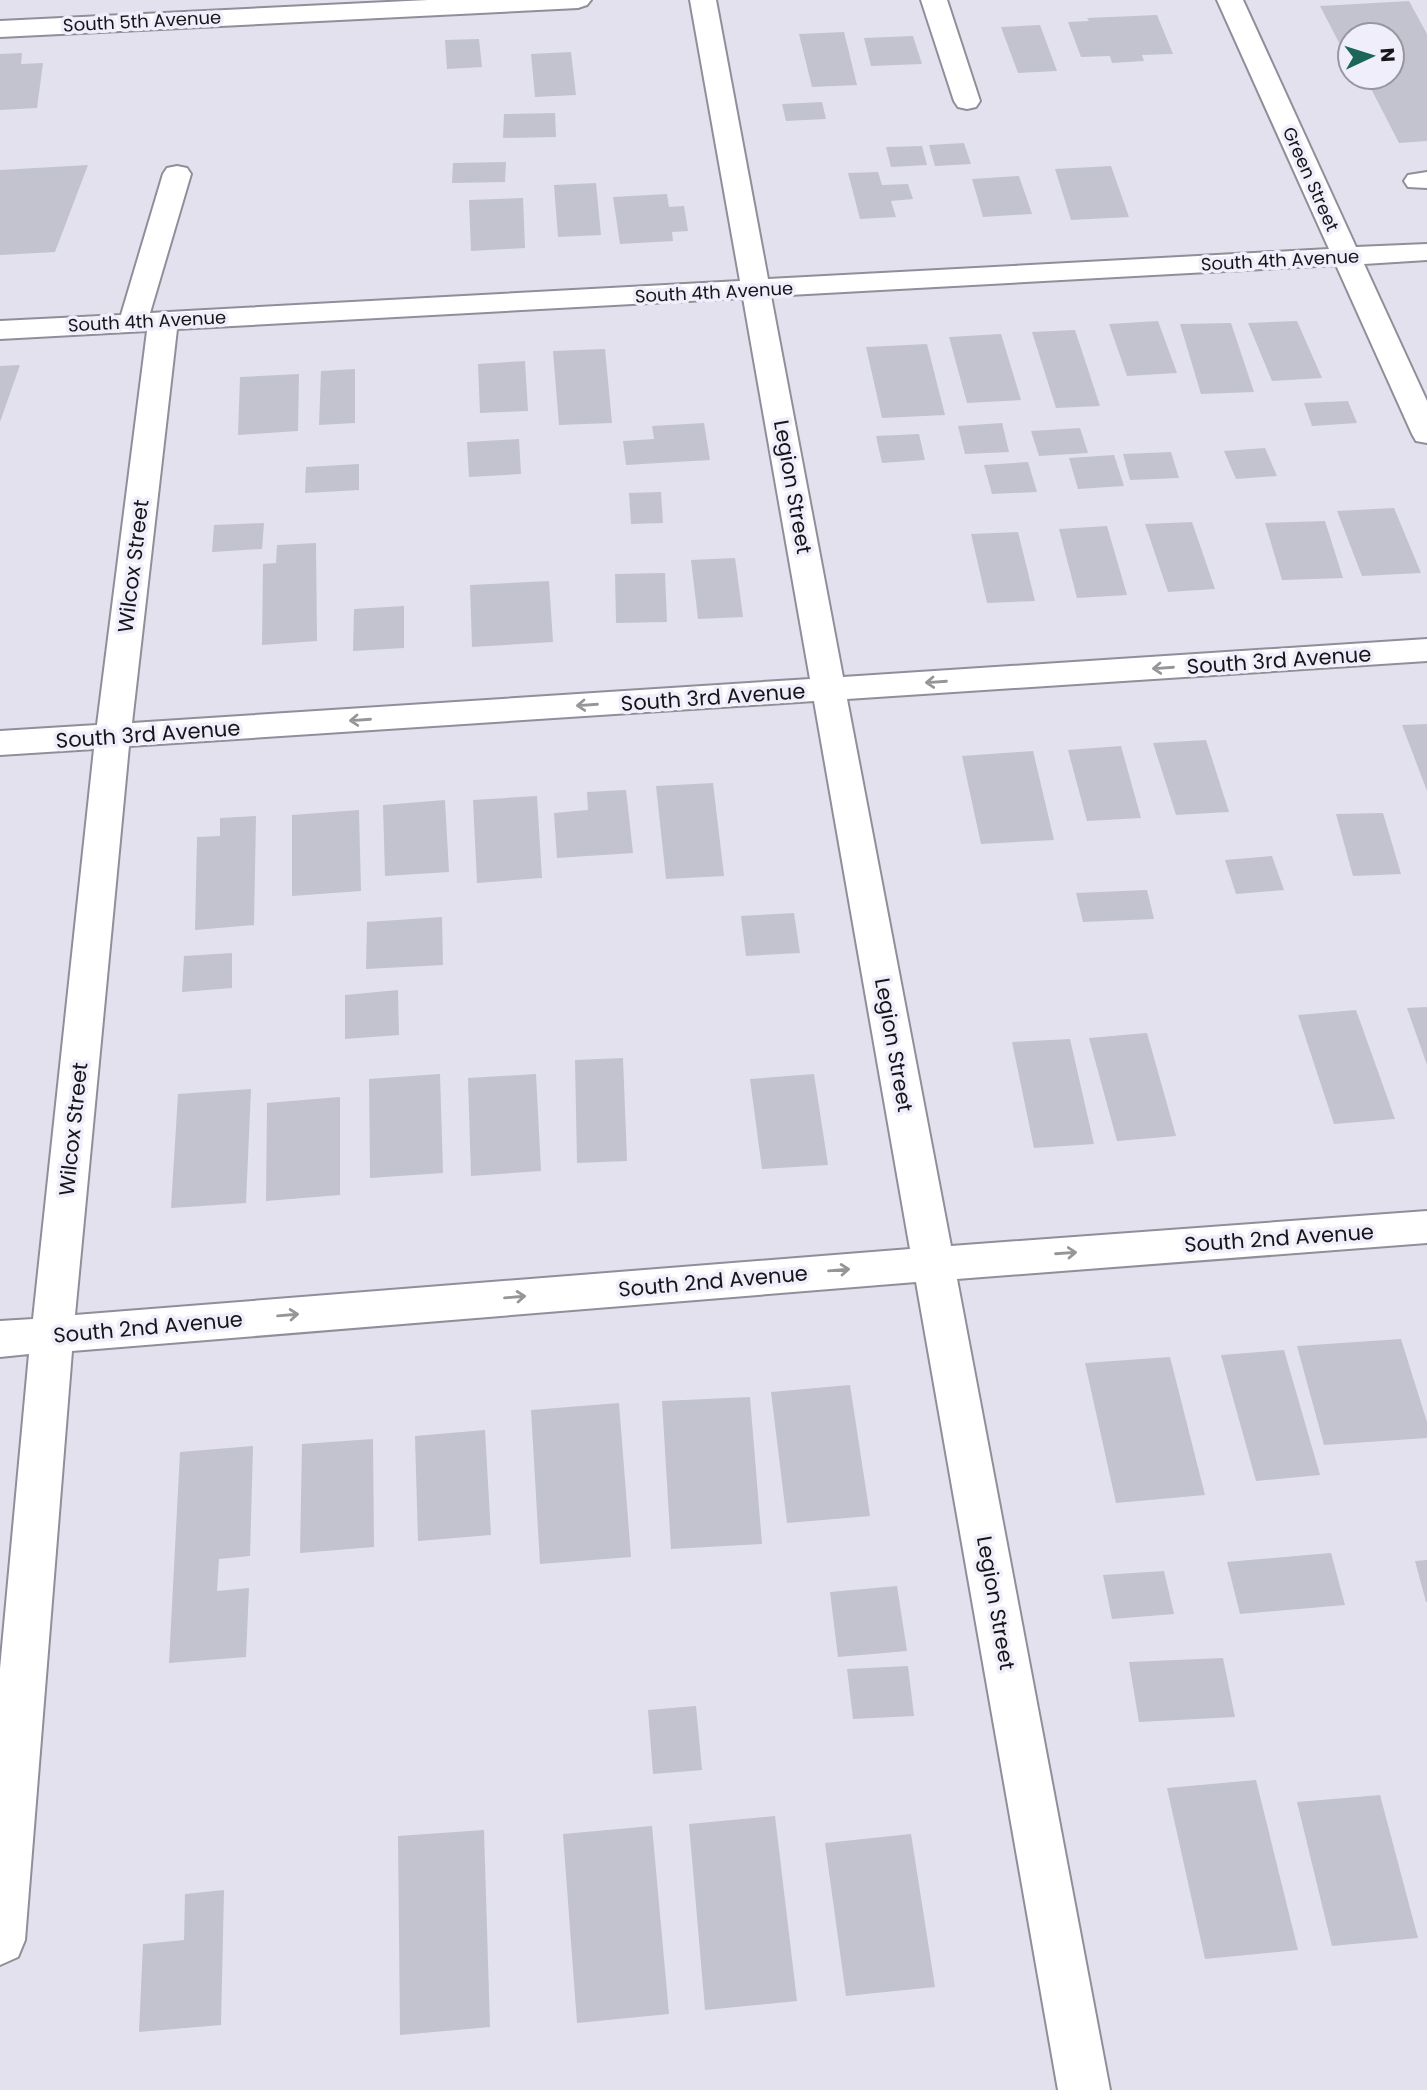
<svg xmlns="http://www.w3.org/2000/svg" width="1427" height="2090" viewBox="0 0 1427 2090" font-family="Poppins,sans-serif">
  <rect width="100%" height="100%" fill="#e2e1ed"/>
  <g fill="#c3c3cf">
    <polygon points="1409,1 1427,34 1427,141 1399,143 1365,77 1392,77 1392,35 1350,35 1350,64 1320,6"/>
    <polygon points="1157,15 1173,54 1142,55 1144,61 1112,63 1110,56 1081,57 1068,22 1089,21 1087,18"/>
    <polygon points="1040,25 1057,71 1018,73 1001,27"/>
    <polygon points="844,32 857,85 812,87 799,34"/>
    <polygon points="913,36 922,64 871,66 864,38"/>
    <polygon points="479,39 482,67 447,69 445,40"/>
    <polygon points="571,52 576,95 535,97 531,54"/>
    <polygon points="22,53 21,64 43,63 37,108 0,110 0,54"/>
    <polygon points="822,102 826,119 786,121 782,104"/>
    <polygon points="555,113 556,137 503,138 504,114"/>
    <polygon points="964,143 971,164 935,166 929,145"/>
    <polygon points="922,146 927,165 891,167 886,147"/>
    <polygon points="506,162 505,182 452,183 453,163"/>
    <polygon points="88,165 55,252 0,255 0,170"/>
    <polygon points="1111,166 1129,217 1071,220 1055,169"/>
    <polygon points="878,172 882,185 908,184 913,199 891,201 896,217 860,219 848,173"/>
    <polygon points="1019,176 1032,214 983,217 972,179"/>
    <polygon points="596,183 601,235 558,237 554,185"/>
    <polygon points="667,194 669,207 684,206 688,231 672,232 673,241 620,244 613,197"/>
    <polygon points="523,198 525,248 471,251 469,200"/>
    <polygon points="1158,321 1177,373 1127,376 1109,324"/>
    <polygon points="1297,321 1322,378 1272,381 1248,323"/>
    <polygon points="1231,323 1254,392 1201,394 1180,324"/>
    <polygon points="1075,330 1100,406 1056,408 1032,332"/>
    <polygon points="1001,334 1021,400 967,403 949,337"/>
    <polygon points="927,344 945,415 882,418 866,347"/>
    <polygon points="605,349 612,423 559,425 553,351"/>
    <polygon points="525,361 528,411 480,413 478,364"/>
    <polygon points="20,365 0,422 0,366"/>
    <polygon points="355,369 355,423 319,425 321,371"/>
    <polygon points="299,374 298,431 238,435 240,377"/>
    <polygon points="1348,401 1357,423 1312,426 1304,403"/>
    <polygon points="704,423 710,460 626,465 623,441 654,439 652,426"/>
    <polygon points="1002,423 1009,452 965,454 958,426"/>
    <polygon points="1080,428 1088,453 1039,456 1031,431"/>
    <polygon points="919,434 925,460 882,463 876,436"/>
    <polygon points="519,439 521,474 469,477 467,442"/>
    <polygon points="1265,448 1277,476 1236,479 1224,451"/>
    <polygon points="1171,452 1179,478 1130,480 1123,454"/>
    <polygon points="1114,455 1124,486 1078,489 1069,458"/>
    <polygon points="1028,462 1037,492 992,494 984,465"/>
    <polygon points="359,464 359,490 305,493 306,467"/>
    <polygon points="661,492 663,523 631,524 629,493"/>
    <polygon points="1394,508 1421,573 1362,576 1337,511"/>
    <polygon points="1325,521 1343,578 1282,580 1265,523"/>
    <polygon points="1192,522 1215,589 1168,592 1145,524"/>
    <polygon points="264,523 262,549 212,552 214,525"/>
    <polygon points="1107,526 1127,595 1077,598 1059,529"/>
    <polygon points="1018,532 1035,601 987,603 971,534"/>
    <polygon points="316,543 317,641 262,645 263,564 276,563 277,545"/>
    <polygon points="735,558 743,617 698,619 691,560"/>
    <polygon points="665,573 667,622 616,623 615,574"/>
    <polygon points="549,581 553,642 472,647 470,585"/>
    <polygon points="404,606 404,648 353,651 354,609"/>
    <polygon points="1427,724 1427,791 1402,725"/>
    <polygon points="1206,740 1229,812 1176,815 1153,743"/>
    <polygon points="1121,746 1141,818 1087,821 1068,750"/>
    <polygon points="1033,751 1054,840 981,844 962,756"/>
    <polygon points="713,783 724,876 666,879 656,786"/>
    <polygon points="626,790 633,853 557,858 554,813 588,810 587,792"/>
    <polygon points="537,796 542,878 477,883 473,800"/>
    <polygon points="445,800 449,872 385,876 383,805"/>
    <polygon points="359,810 361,891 292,896 292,815"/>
    <polygon points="1383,813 1401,874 1353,876 1336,814"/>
    <polygon points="256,816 254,925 195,930 197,837 220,836 220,818"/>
    <polygon points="1272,856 1284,890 1236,894 1225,860"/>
    <polygon points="1147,890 1154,919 1083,922 1076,893"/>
    <polygon points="794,913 800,953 746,956 741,916"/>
    <polygon points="442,917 443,965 366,969 367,922"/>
    <polygon points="232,953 232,988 182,992 184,956"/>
    <polygon points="398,990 399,1035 345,1039 345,995"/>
    <polygon points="1427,1007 1427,1065 1407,1008"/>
    <polygon points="1356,1010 1395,1119 1334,1124 1298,1015"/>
    <polygon points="1147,1033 1176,1136 1117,1141 1089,1038"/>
    <polygon points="1070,1039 1094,1144 1034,1148 1012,1042"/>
    <polygon points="623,1058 627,1161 577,1163 575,1060"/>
    <polygon points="440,1074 443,1173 370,1178 369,1079"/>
    <polygon points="536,1074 541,1171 471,1176 468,1078"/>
    <polygon points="814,1074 828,1165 762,1169 750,1079"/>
    <polygon points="251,1089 246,1203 171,1208 178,1094"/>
    <polygon points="340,1097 340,1195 266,1201 267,1103"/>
    <polygon points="1401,1339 1427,1422 1427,1438 1324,1445 1297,1346"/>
    <polygon points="1284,1350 1320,1475 1256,1481 1221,1355"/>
    <polygon points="1170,1357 1205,1495 1116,1503 1085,1363"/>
    <polygon points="850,1385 870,1516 787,1523 771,1392"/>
    <polygon points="750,1397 762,1544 671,1549 662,1401"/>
    <polygon points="619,1403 631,1557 540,1564 531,1410"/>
    <polygon points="485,1430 491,1535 418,1541 415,1436"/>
    <polygon points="373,1439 374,1547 300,1553 302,1444"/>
    <polygon points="253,1446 250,1556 219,1559 217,1591 249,1588 246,1657 169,1663 180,1452"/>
    <polygon points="1331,1553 1345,1605 1240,1614 1227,1562"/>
    <polygon points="1427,1560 1427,1602 1426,1602 1415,1561"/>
    <polygon points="1164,1571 1174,1614 1112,1619 1103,1575"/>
    <polygon points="897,1586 907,1651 838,1657 830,1592"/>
    <polygon points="1223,1658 1235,1717 1139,1722 1129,1662"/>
    <polygon points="908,1666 914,1716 853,1719 847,1669"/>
    <polygon points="696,1706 702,1770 653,1774 648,1710"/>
    <polygon points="1256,1780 1298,1950 1205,1959 1167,1788"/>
    <polygon points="1380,1795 1418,1938 1332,1946 1297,1802"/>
    <polygon points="775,1816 797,2001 705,2010 689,1824"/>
    <polygon points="652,1826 669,2014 577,2023 563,1834"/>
    <polygon points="484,1830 490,2027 400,2035 398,1836"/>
    <polygon points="911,1834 935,1987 846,1996 825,1843"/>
    <polygon points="224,1890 221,2025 139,2032 143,1944 184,1940 185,1894"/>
  </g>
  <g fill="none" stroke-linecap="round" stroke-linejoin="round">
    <g stroke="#8f8e99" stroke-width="4">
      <g id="minor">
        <polygon points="428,0 591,0 587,5 578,8 0,37 0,21"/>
        <path d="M690 0H716L768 279 1329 249 1217 0H1243L1356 247 1427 244V260L1364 264 1427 401V443L1416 441 1412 434 1336 265 771 296 843 677 1427 639V661L847 699 951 1246 1427 1211V1243L957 1279 1110 2090H1058L916 1282 72 1351 25 1940 18 1957 0 1965V1669L29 1354 0 1357V1321L33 1319 94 749 0 755V731L97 725 147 331 0 339V321L121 315 163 174 167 168 177 166 187 168 191 174 150 313 740 281ZM743 298 810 679 132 723 177 329ZM814 701 910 1249 75 1315 129 746Z"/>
        <polygon points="921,0 947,0 980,101 976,107 967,109 958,107 954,101"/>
        <polygon points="1427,172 1427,188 1408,187 1404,181 1408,175"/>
      </g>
    </g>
    <use href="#minor" fill="#fff" fill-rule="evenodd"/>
  </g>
  <defs><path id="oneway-shaft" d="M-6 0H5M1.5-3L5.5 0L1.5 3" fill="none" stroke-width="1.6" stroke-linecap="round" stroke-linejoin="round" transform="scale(1.75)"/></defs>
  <g stroke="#969698">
    <use href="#oneway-shaft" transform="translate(1163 668) rotate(176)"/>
    <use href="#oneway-shaft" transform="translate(936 682) rotate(176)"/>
    <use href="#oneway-shaft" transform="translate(587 705) rotate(176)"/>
    <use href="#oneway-shaft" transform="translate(360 720) rotate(176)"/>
    <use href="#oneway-shaft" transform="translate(1066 1253) rotate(-4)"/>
    <use href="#oneway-shaft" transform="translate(839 1270) rotate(-5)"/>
    <use href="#oneway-shaft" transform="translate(515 1297) rotate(-5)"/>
    <use href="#oneway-shaft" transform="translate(288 1315) rotate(-5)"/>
  </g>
  <g text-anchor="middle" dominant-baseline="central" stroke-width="7" stroke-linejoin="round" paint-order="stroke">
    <g font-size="18" fill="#161519" stroke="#efeefa">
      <text transform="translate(142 21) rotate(-3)">South 5th Avenue</text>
      <text transform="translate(1311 179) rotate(66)">Green Street</text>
      <text transform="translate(1280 260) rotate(-3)">South 4th Avenue</text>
      <text transform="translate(714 292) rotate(-3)">South 4th Avenue</text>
      <text transform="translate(147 321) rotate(-3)">South 4th Avenue</text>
    </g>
    <g font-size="21" fill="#161519" stroke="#efeefa">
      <text transform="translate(793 487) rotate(80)">Legion Street</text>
      <text transform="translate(133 566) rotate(-83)">Wilcox Street</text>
      <text transform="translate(1279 660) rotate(-4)">South 3rd Avenue</text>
      <text transform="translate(713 697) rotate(-4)">South 3rd Avenue</text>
      <text transform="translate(148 734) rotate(-4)">South 3rd Avenue</text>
      <text transform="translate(894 1045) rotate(80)">Legion Street</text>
      <text transform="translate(73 1129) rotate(-84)">Wilcox Street</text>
      <text transform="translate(1279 1238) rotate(-4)">South 2nd Avenue</text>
      <text transform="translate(713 1281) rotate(-5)">South 2nd Avenue</text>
      <text transform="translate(148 1327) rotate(-5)">South 2nd Avenue</text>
      <text transform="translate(996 1603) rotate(80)">Legion Street</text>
    </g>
  </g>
  <g transform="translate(1371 56) rotate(86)"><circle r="33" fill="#efeefa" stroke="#9897a0" stroke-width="2"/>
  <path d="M0-5L12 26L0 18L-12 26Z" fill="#1d6459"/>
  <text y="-10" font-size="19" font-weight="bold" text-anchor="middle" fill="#161519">N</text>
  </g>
</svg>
